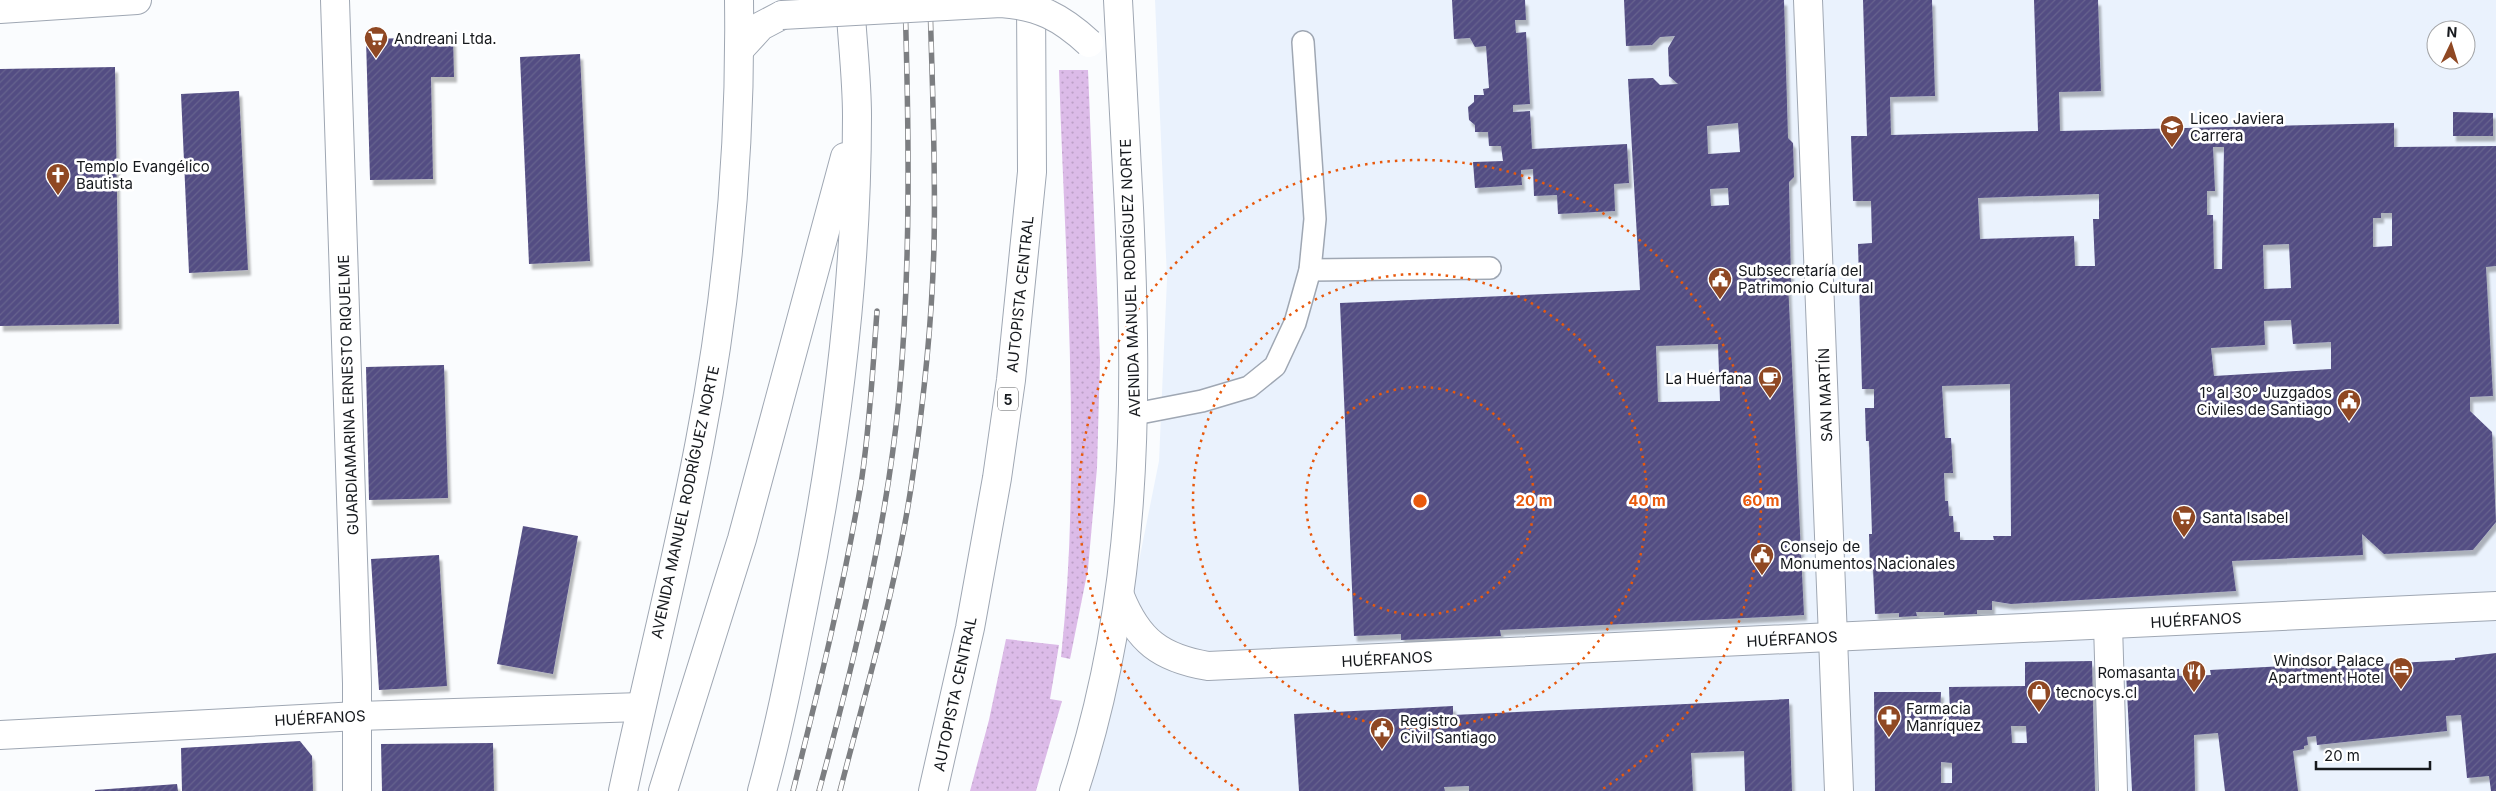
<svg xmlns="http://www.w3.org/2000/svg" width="2496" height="791" viewBox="0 0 2496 791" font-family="Inter,sans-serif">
  <defs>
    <pattern id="grass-dots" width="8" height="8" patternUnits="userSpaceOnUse" patternTransform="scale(1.25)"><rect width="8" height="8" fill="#dcbbe8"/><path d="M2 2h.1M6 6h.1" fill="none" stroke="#bca0c7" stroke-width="1.8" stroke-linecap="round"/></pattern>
    <pattern id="building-hatch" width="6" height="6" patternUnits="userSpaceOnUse" patternTransform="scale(1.25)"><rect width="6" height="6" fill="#534d83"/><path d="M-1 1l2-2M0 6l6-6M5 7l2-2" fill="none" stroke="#67638e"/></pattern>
    <filter id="shadow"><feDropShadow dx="3" dy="5.5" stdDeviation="1" flood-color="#0004"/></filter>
  </defs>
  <rect width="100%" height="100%" fill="#fafcfe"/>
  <path fill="#eaf2fd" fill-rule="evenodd" d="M1155 0H2496V791H1078L1115 681 1159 461 1167 279ZM2436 30H2466V60H2436Z"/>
  <g fill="url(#grass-dots)">
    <path d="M1059 70H1088L1100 360 1097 468 1088 569 1070 659 1061 657C1082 463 1065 265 1059 70Z"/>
    <polygon points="1006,639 1059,645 1050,699 1062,701 1036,791 970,791 989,720"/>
  </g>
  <g fill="url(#building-hatch)" fill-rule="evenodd" filter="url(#shadow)">
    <polygon points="1452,0 1525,0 1526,20 1515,20 1516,33 1526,32 1530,104 1513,105 1513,112 1530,111 1532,149 1627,144 1629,183 1614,184 1615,211 1558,214 1557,195 1534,196 1533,169 1521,170 1522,185 1475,188 1473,162 1503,161 1501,146 1489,146 1488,132 1475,132 1475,125 1469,120 1468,107 1474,102 1474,95 1484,95 1483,89 1489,88 1486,46 1475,47 1470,38 1454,39"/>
    <path d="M1624 0H1784L1788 138 1793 143 1794 177 1789 182 1791 283H1788L1804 615 1500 630 1501 636 1401 640V634L1354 636 1340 303 1640 290 1628 79 1653 78 1660 85 1678 84 1669 76 1668 48 1675 36 1660 37 1652 45 1626 46ZM1738 123 1740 152 1708 154 1707 126ZM1728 188 1729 205 1711 206 1710 189ZM1718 344 1720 401 1658 402 1656 346Z"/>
    <path d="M1863 0H1932L1935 96 1890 97 1891 135 2038 131 2034 0H2098L2101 91 2059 92 2060 131 2394 123V147L2496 146V266L2486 267 2493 396 2470 397V411L2492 432 2496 522 2473 550 2384 554 2362 534 2363 555 2232 561 2236 591 2011 604 1992 601V610H1977V614L1944 615V612H1916L1917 616 1899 617V613L1875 614 1873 568 1870 569 1869 534H1872L1869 441H1866L1865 408H1874V389H1862L1858 244 1872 243 1871 201H1853L1851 136H1867ZM2213 147H2224L2222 269H2214L2213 215H2207V191H2215ZM2099 194V219H2093L2095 266H2075L2074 236 1980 239 1978 198ZM2381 213H2392V246L2373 247V218H2381ZM2289 244 2291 288 2264 289 2263 245ZM2291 320 2293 344 2331 342V369L2214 376 2211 348 2265 345 2264 321ZM2010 384 2011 536H1993L1994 540H1960V532H1954L1953 516H1949L1948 501H1945L1944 473H1953L1951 438H1945L1942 386Z"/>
    <polygon points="453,37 454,77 431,77 433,179 370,180 366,39"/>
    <polygon points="580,54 590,261 529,264 520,57"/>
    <polygon points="115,67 119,324 0,326 0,69"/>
    <polygon points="239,91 248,270 189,273 181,94"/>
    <polygon points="2453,112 2493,113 2493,136 2453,136"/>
    <polygon points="444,365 448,498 369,500 366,367"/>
    <polygon points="523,526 578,536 553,674 497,664"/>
    <polygon points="439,555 447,686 379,690 371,559"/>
    <polygon points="2496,653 2496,791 2491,791 2489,776 2467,778 2461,715 2446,716 2447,731 2317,745 2316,736 2307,737 2308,745 2304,746 2304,749 2293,751 2298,791 2225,791 2218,733 2194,735 2195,791 2132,791 2126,672 2179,669 2179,676 2192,676 2211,675 2210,670 2302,665 2302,668 2455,660 2455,658"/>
    <path d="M2092 661 2095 791H1875L1874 692H1941L1940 714 1950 713 1949 687 2025 686V662ZM2011 726H2026L2027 743H2012ZM1941 762 1952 763V783H1941Z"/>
    <polygon points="1789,699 1792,791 1745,791 1744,751 1691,753 1693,791 1469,791 1469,786 1444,787 1445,791 1299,791 1294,714 1453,706 1453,715"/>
    <polygon points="300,741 312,756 313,791 182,791 181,748"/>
    <polygon points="493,743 494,791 382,791 381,744"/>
    <polygon points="177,784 178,791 95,791 95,790"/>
  </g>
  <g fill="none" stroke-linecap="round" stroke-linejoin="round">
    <g stroke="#9fa7b3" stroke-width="24">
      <g id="lane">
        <polyline points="1310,270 1490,268"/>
        <polyline points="1135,414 1202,401 1249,387 1275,366 1295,323 1310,270 1315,219 1303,42"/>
      </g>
    </g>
    <g stroke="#9fa7b3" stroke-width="30">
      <g id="street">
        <polyline points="335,0 357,683 357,791"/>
        <path d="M1120 596C1138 641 1161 658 1208 666L2496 606"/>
        <polyline points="2108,625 2113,791"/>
        <polyline points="0,735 358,716 641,707"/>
      </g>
    </g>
    <g stroke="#9fa7b3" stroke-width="30">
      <g id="secondary">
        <polyline points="1808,0 1839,791"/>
        <polyline points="0,9 137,0"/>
      </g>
    </g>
    <g stroke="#9fa7b3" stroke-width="30">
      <g id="primary">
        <polyline points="740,49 761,26 782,15"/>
        <path d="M623 791C648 674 678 558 700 441 728 296 741 147 739 0"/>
        <path d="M1074 791C1138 597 1138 409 1129 208 1125 139 1122 69 1118 0"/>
      </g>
    </g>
    <g stroke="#9fa7b3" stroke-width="30">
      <g id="highway">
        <polyline points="663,791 742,539 845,157"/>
        <path d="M762 791C779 730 791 668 803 607 836 445 857 281 857 116 857 78 852 39 850 0"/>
        <polyline points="933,791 970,628 997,478 1011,380 1032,172 1031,0"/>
      </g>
    </g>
    <use href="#lane" stroke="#fff" stroke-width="21"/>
    <use href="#street" stroke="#fff" stroke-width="28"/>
    <use href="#secondary" stroke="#fff" stroke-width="28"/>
    <use href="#primary" stroke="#fff" stroke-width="28"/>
    <use href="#highway" stroke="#fff" stroke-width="28"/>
    <g stroke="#7c7e81" stroke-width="5.5">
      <g id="rail">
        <path d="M793 791C819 687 845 583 862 477 870 422 873 366 877 311"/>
        <path d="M819 791C854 662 886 531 899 398 911 265 909 133 905 0"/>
        <path d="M840 791C867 686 898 581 913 474 924 398 932 322 934 245 936 164 932 82 930 0"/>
      </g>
    </g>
    <use href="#rail" stroke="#fff" stroke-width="4" stroke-dasharray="11" stroke-linecap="butt"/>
    <g stroke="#9fa7b3" stroke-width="30" stroke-linecap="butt">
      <path id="primary-bridge" d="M782 15 1001 3C1039 6 1061 17 1089 43"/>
    </g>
    <use href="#primary-bridge" stroke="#fff" stroke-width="28"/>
  </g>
  <g fill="none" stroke="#e8590c" stroke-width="2.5" stroke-dasharray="2.5 5">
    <circle cx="1420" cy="501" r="114"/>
    <circle cx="1420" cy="501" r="227"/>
    <path d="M1239 790A341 341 0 1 1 1601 790"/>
  </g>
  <defs>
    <g id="supermarket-pin" transform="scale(1.25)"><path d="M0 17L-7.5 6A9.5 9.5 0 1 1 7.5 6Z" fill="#8f4823" stroke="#fff"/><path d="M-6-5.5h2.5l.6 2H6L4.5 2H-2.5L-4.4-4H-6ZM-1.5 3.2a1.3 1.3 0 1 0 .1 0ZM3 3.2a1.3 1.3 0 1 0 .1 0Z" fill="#fff"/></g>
    <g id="school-pin" transform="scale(1.25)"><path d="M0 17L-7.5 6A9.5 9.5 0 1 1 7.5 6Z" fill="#8f4823" stroke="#fff"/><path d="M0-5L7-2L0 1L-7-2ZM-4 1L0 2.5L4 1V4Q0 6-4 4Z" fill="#fff"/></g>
    <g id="church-pin" transform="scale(1.25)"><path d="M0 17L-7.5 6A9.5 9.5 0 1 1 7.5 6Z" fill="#8f4823" stroke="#fff"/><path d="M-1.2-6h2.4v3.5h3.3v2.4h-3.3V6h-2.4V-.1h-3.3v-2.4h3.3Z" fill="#fff"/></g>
    <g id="civic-pin" transform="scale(1.25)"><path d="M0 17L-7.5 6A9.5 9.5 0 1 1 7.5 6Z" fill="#8f4823" stroke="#fff"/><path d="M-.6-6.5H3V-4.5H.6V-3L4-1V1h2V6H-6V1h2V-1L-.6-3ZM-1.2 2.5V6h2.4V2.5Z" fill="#fff"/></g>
    <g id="cafe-pin" transform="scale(1.25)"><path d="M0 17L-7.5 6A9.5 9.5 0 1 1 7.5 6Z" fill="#8f4823" stroke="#fff"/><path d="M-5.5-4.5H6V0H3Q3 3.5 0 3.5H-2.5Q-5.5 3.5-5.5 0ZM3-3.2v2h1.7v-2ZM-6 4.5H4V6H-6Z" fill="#fff"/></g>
    <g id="hotel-pin" transform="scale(1.25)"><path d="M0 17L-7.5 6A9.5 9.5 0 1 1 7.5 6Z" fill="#8f4823" stroke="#fff"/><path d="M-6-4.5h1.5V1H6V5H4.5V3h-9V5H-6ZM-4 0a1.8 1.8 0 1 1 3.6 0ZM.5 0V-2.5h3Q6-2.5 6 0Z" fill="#fff"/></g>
    <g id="restaurant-pin" transform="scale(1.25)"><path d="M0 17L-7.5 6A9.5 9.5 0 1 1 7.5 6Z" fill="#8f4823" stroke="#fff"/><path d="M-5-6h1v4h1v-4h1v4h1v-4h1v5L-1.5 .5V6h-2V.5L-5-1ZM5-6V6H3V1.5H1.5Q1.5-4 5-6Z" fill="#fff"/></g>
    <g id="shop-pin" transform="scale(1.25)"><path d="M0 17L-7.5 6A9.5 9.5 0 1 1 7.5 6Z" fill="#8f4823" stroke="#fff"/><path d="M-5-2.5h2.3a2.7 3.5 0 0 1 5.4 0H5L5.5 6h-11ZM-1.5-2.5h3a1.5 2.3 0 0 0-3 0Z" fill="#fff"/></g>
    <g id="pharmacy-pin" transform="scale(1.25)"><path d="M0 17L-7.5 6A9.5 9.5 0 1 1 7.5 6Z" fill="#8f4823" stroke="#fff"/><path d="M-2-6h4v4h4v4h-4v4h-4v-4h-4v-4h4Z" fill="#fff"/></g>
  </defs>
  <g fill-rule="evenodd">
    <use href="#supermarket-pin" x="376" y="38"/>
    <use href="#school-pin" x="2172" y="127"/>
    <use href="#church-pin" x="58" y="175"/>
    <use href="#civic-pin" x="1720" y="279"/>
    <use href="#cafe-pin" x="1770" y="378"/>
    <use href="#civic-pin" x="2349" y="401"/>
    <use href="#supermarket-pin" x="2184" y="517"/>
    <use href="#civic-pin" x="1762" y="555"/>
    <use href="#hotel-pin" x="2401" y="669"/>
    <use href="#restaurant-pin" x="2194" y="672"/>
    <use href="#shop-pin" x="2039" y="692"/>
    <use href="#pharmacy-pin" x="1889" y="717"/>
    <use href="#civic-pin" x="1382" y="729"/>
  </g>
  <g text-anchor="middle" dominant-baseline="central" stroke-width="5" stroke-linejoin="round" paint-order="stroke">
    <rect fill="#fff" stroke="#5c5e61" stroke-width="1" x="998" y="387.5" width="20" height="23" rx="4"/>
    <g font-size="14" font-weight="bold" fill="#16191d">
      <text x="1008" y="399">5</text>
    </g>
    <g font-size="15" fill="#16191d" stroke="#fff" text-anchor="start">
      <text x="394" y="38">Andreani Ltda.</text>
      <text x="2190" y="118">Liceo Javiera<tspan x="2190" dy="17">Carrera</tspan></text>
      <text x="76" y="166">Templo Evangélico<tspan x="76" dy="17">Bautista</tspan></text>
      <text x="1738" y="270">Subsecretaría del<tspan x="1738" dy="17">Patrimonio Cultural</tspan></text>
      <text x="1752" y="378" text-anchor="end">La Huérfana</text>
      <text x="2332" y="392" text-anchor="end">1° al 30° Juzgados<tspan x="2332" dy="17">Civiles de Santiago</tspan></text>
      <text x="2202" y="517">Santa Isabel</text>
      <text x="1780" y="546">Consejo de<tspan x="1780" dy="17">Monumentos Nacionales</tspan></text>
      <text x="2384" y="660" text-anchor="end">Windsor Palace<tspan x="2384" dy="17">Apartment Hotel</tspan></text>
      <text x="2176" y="672" text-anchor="end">Romasanta</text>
      <text x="2056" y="692">tecnocys.cl</text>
      <text x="1906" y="708">Farmacia<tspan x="1906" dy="17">Manríquez</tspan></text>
      <text x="1400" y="720">Registro<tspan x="1400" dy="17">Civil Santiago</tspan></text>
    </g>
    <g font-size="15" fill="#16191d" stroke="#fff">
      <text transform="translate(1130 278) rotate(-92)">AVENIDA MANUEL RODRÍGUEZ NORTE</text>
      <text transform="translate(1020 294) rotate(-84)">AUTOPISTA CENTRAL</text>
      <text transform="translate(348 395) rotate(-92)">GUARDIAMARINA ERNESTO RIQUELME</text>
      <text transform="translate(1825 395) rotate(-92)">SAN MARTÍN</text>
      <text transform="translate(685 502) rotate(-78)">AVENIDA MANUEL RODRÍGUEZ NORTE</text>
      <text transform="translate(2196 620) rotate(-3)">HUÉRFANOS</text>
      <text transform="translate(1792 639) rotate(-3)">HUÉRFANOS</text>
      <text transform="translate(1387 659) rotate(-3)">HUÉRFANOS</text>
      <text transform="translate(955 694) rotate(-78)">AUTOPISTA CENTRAL</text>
      <text transform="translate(320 718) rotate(-3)">HUÉRFANOS</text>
    </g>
  </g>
  <circle cx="1420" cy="501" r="8" fill="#e8590c" stroke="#fff" stroke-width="2.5"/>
  <g font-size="15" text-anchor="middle" font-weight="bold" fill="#e8590c" stroke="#fff" stroke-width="5" stroke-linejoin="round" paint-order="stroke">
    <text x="1534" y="506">20 m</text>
    <text x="1647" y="506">40 m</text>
    <text x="1761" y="506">60 m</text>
  </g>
  <g transform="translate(2451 45) rotate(4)"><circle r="24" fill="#ffffff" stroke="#a2a3a5"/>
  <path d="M0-4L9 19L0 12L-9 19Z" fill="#8f4823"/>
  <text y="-8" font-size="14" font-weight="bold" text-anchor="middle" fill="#16191d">N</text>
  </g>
  <path d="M2316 761v8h114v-8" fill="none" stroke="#16191d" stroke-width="2.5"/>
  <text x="2324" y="761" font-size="15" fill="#16191d" stroke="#ffffff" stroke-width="4" paint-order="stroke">20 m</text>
</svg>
